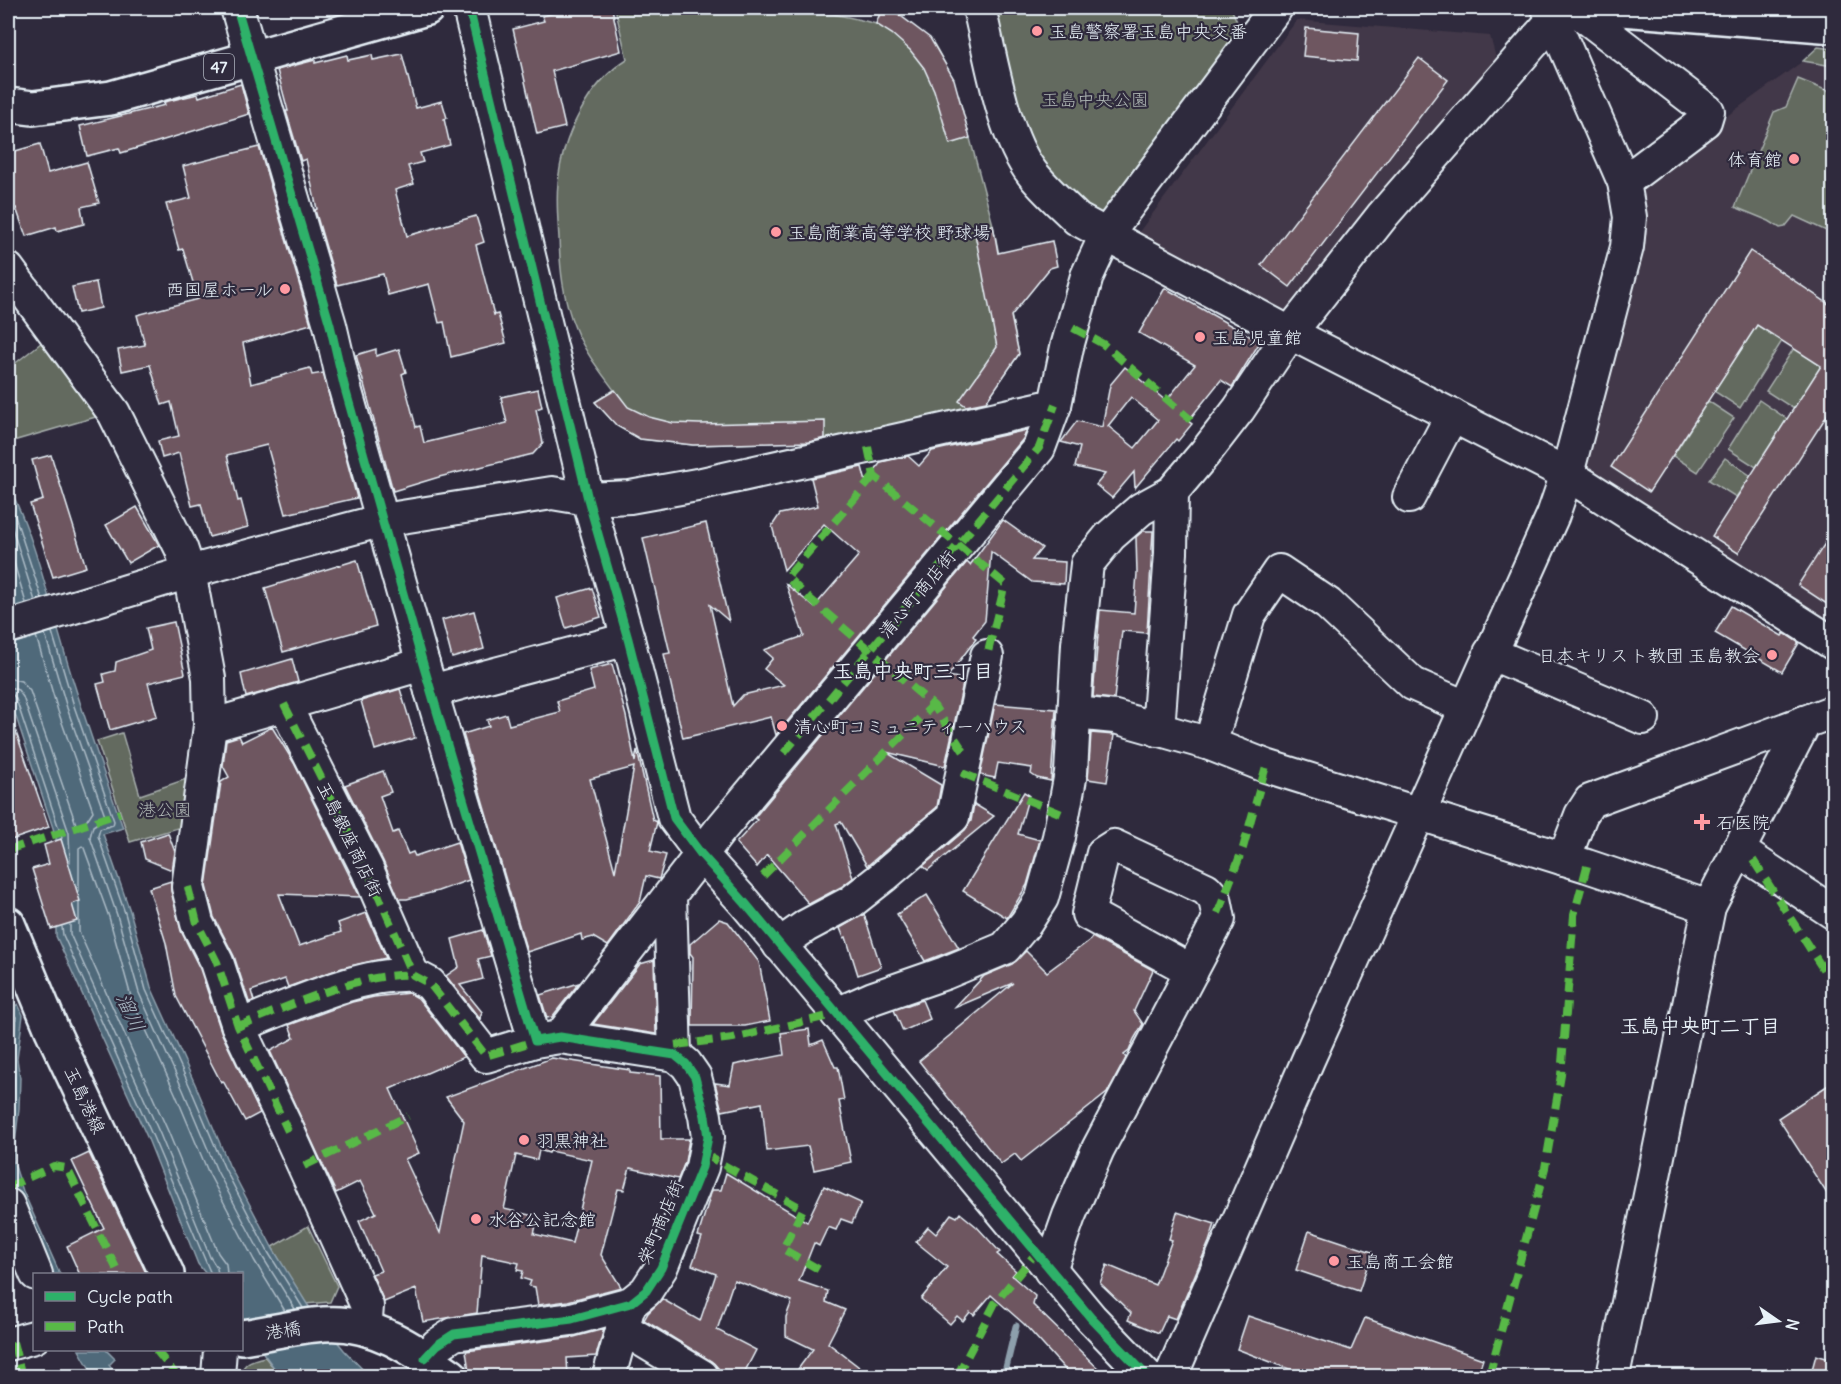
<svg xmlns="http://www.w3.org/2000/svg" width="1841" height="1384" viewBox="0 0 1841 1384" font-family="Delius,'Klee One',sans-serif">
  <rect width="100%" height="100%" fill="#2f2a3d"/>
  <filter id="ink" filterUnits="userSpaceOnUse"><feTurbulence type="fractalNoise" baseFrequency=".0167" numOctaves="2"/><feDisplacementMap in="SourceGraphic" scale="12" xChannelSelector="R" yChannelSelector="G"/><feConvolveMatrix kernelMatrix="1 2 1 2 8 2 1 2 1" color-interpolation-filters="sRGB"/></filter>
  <g filter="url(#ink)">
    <g fill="#423848">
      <polygon points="1297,20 1490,36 1496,58 1288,322 1133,240"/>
      <polygon points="1803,61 1833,66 1833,630 1584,471 1640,179"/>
    </g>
    <g fill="#646b5f" stroke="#a6aeac" stroke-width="1.5">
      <path d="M615 8H726V12C777 4 826 10 876 24L882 8H887L898 14 934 44 949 71 959 97 993 225 1019 354 982 407 825 441 693 445 640 439 617 426 595 402 614 390C600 371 584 351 575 328 563 299 560 269 559 238 558 220 556 202 558 183 562 137 588 84 627 59Z"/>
      <polygon points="979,8 1231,8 1248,47 1106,235 1051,195"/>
      <polygon points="1818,47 1833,49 1833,66 1803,61"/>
      <polygon points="1798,79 1833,93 1833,234 1794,216 1785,227 1780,228 1769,221 1735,207 1774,112 1786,107"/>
      <polygon points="1757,325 1782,341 1740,408 1714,391"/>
      <polygon points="46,339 99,416 13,441 8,432 8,369"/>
      <polygon points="1794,348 1821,366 1794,409 1766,391"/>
      <polygon points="1759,400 1787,419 1756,467 1728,449"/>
      <polygon points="1708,401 1734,418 1698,472 1673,456"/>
      <polygon points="1725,458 1751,476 1736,497 1709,480"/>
      <polygon points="122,733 140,795 195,776 188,825 130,842 97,741"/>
      <polygon points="308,1226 337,1286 330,1302 305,1304 272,1247"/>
      <path d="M265 1357 280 1376H239C244 1362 251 1360 265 1357Z"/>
    </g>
    <g fill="#50697a" stroke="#8d9fac" stroke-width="1.5">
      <path d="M8 485C35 537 48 598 65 654 82 713 103 770 123 828L103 834 130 911 151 987 195 1084 229 1165 273 1249 307 1304 344 1350 369 1376H280L242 1324V1274H206L198 1264 148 1139 56 936V837L8 693Z"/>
      <polygon points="18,1004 23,1015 17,1059 20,1078 19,1109 13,1160 23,1191 60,1274 45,1274 8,1185 8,1023 9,1010"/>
      <polygon points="79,1350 106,1350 115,1359 109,1365 117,1376 94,1376"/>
    </g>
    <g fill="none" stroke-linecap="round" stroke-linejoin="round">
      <g stroke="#abbbc6" stroke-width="1.5">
        <polyline points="8,497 12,507 42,599"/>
        <polyline points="8,515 35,601"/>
        <polyline points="8,543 26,603"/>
        <polyline points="52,632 74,706 114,821 113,825 100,829 98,836 125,913 146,990 190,1087 224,1167 268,1252 303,1308"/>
        <polyline points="45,634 67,708 105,816 104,819 93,826 90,837 117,915 139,993 183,1090 217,1171 262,1256 295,1309"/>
        <polyline points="8,678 21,681 30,691 77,827 81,829 93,811 58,711 36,636"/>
        <polyline points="8,687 18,690 23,697 69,833 70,862"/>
        <polyline points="8,695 13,695 16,699 62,838"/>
        <polyline points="79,891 79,848 82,846 84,848 109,917 131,997 175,1093 209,1174 254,1260 285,1311"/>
        <polyline points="79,903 79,932 168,1131 218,1253 226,1264 227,1274"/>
        <polyline points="70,925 70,934 160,1134 210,1257 217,1268 218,1274"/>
        <polyline points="62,927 63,935 153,1137 211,1274"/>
        <polyline points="8,1015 14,1015 16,1017 11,1059 14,1079 13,1109 8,1146"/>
      </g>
      <polyline stroke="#8d9fac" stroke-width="7" points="1004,1376 1016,1326"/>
    </g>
    <g fill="#6e5761" stroke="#e8f1f8" stroke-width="1.5" fill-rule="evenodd">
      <polygon points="576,8 612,8 621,51 552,71 565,127 537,134 513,29 544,21 542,16"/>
      <polygon points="882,8 887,8 898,14 930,38 954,79 970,138 950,144 934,90 924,68 910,50 892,34 876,24"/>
      <polygon points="1306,28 1359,33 1357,61 1303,56"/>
      <polygon points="402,54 416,108 442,101 447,118 444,119 450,145 420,153 423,162 408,166 414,184 395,190 407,236 476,216 484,242 476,245 494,315 498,314 506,343 451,357 444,322 439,323 429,284 388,295 383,274 337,285 315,210 317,209 306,159 301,161 286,111 288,111 277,70 315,60 315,63 347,55 348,60 372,55 373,60"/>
      <polygon points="1419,58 1448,80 1290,287 1261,265"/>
      <polygon points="241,84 249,114 121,153 119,148 87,156 80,126 165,105 164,102 198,94 199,97"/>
      <polygon points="40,144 48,173 87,162 99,203 81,207 84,224 57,231 56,227 26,236 16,208 8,210 8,153"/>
      <polygon points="259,147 311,324 243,343 251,384 310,368 312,375 323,373 357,498 286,514 267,445 227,455 238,501 241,500 248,527 209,537 201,504 192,506 179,453 162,458 158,441 179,436 171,402 162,405 150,365 122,371 118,350 145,345 137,315 198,299 183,249 179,250 166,204 191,198 183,166"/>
      <polygon points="993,225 998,253 1052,241 1057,266 1050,268 1011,316 1019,354 986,402 966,406 959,401 997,347 974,229"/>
      <polygon points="1750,251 1833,307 1833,406 1738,553 1712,536 1821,366 1757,325 1649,492 1611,467"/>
      <polygon points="96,282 101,308 78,313 72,287"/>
      <path d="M1165 288 1260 342 1232 387 1221 380 1188 421 1192 424 1178 441 1176 439 1135 488 1134 472 1112 498 1096 485 1105 474 1075 467 1080 447 1061 442 1077 421 1102 427 1110 385 1125 367 1166 401 1195 365 1139 333ZM1131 397 1158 420 1135 448 1108 426Z"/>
      <polygon points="376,349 376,356 399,349 406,372 402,374 416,427 420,426 424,443 507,423 501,397 538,389 542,407 536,409 543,443 533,454 439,477 393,491 356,355"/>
      <polygon points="615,390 628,407 649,417 673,423 700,424 825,421 825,438 809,442 693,445 640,439 617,426 595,402"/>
      <polygon points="1027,430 1023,439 776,735 771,717 683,738 664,654 670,653 643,538 706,523 729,621 710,605 733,706 743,695 784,685 764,669 773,658 764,650 804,636 786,584 814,607 859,555 824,524 784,570 772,526 780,514 818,506 811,478 862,467 866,482 881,462 908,456 919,466 932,451"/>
      <polygon points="51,455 86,567 53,577 30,504 43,500 32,460"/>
      <polygon points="137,507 159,545 128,563 106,525"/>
      <polygon points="1003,520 1042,548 1032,560 1065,562 1064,584 1032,582 991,552 985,621 973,636 976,639 948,676 964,679 945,766 886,752 941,785 937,807 867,866 841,822 836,824 853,878 841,887 809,904 767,855 757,867 736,843 757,820 754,818 967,562 970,565"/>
      <polygon points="1143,531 1153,531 1147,633 1122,631 1114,699 1093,697 1100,610 1134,613 1137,573 1136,537"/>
      <polygon points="1833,531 1833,608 1798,585"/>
      <polygon points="357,560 376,626 283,652 265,588"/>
      <polygon points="592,588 601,617 566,628 557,598"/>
      <polygon points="1731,606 1782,636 1784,633 1799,643 1782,672 1715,633"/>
      <polygon points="474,611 484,649 452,658 442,620"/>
      <polygon points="174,622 185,674 148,683 157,716 110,730 97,684 105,682 103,674 115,671 116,662 151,650 146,628"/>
      <polygon points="292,659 298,682 246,697 241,674"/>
      <path d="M612 664 626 716 635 762 637 750 653 820 657 822 650 851 666 855 659 879 646 876 640 902 608 946 593 937 582 940 581 934 527 952 463 734 489 726 487 720 506 714 509 725 560 712 557 701 594 690 589 670ZM634 767 615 872 590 779Z"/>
      <polygon points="400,689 415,738 375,750 361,701"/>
      <polygon points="995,704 1056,709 1051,781 1037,778 1031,774 1032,768 998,763 995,778 980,775"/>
      <polygon points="10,715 49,827 11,840 8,829 8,716"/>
      <polygon points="272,727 294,763 360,897 279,894 299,946 341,932 338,923 366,913 386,958 342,968 288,987 285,979 251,991 254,1001 249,1002 234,956 214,917 206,886 221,782 229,777 223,766 226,740 239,736 242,742"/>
      <polygon points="1091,733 1114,735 1107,782 1088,779"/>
      <polygon points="383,771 391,792 380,796 393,833 398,831 408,854 413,852 415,856 457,842 469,880 438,891 407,899 399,899 383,861 345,785"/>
      <polygon points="1024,792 1029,795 1018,834 1040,840 1027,885 1007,918 963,891"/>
      <polygon points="974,804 994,816 928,870 923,866 965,830 971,821"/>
      <polygon points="168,833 175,852 172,870 145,859 141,842"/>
      <polygon points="61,839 80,901 72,904 77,921 51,929 32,869 49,864 44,845"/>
      <polygon points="171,881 171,891 181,931 200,969 222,1034 260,1113 245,1121 223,1081 221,1082 176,996 166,943 149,888"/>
      <polygon points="927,895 959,948 925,961 897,914"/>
      <polygon points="864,914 881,967 858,975 846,937 844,938 840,928"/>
      <polygon points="719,919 728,922 759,962 770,1021 745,1026 692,1026 693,957 690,953 690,944"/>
      <polygon points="483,930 491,956 478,959 483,979 460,985 482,1012 480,1019 446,976 459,967 452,939"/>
      <polygon points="1092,937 1153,970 1134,1011 1143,1024 1134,1039 1129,1051 1124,1055 1126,1058 1107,1093 1021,1161 1015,1154 1001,1164 919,1061 1013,983 954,1008 984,976 1012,964 1026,951 1047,972 1090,940"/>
      <polygon points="654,960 656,1034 593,1024 640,964"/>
      <polygon points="579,983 552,1017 547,1018 540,995"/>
      <path d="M409 993 418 998 464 1057 390 1089 419 1153 405 1159 440 1233 464 1121 446 1097 552 1058 630 1070V1073L660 1076 661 1139H689L685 1162 678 1179 630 1168 624 1190 618 1189 601 1255 621 1287 568 1301 538 1305 535 1287 529 1286 531 1281 521 1278 523 1271 517 1270 519 1263 482 1255 477 1313 423 1322 416 1289 384 1302 372 1274 381 1271 359 1221 376 1213 360 1181 336 1193 270 1051 294 1038 289 1025 352 1002 374 997ZM539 1150 549 1153 550 1151 592 1160 572 1243 534 1234 538 1217 504 1209 516 1155 537 1160Z"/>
      <polygon points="922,1000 930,1019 903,1031 894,1010"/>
      <polygon points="809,1029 811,1045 823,1040 835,1067 838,1067 844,1100 839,1101 851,1162 814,1170 808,1146 767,1151 762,1103 722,1111 715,1083 730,1085 734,1065 784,1055 781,1033"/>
      <polygon points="1833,1082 1833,1203 1778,1118"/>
      <polygon points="89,1153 147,1275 80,1275 67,1246 104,1228 72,1161"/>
      <polygon points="726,1173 807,1222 824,1186 861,1203 852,1223 841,1219 836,1230 828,1227 819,1246 814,1243 799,1281 828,1291 826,1302 845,1310 828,1343 872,1377 809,1377 798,1369 813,1349 786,1336 786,1317 792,1301 734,1280 717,1330 756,1350 742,1377 720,1377 718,1368 711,1361 644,1320 648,1313 662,1299 700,1321 716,1274 692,1265 702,1237 698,1236 712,1190 721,1190"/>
      <polygon points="1177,1212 1215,1224 1209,1242 1176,1319 1167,1316 1159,1333 1128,1320 1131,1313 1100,1283 1107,1265 1155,1285 1172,1240 1169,1239"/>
      <polygon points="960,1213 977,1227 1000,1252 997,1254 1016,1271 1012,1276 1035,1296 1033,1305 1107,1377 1072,1377 1024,1324 991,1295 974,1315 970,1312 963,1321 957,1316 950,1324 921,1299 947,1267 916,1242 928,1227 936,1234 951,1214 957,1217"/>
      <polygon points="1309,1231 1372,1252 1359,1291 1296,1270"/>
      <polygon points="1248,1316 1351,1350 1365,1318 1483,1359 1477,1377 1310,1377 1237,1349"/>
      <polygon points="604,1329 596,1356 567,1358 568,1377 470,1377 466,1351 574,1337"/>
      <polygon points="1816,1355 1833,1360 1833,1377 1810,1377"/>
    </g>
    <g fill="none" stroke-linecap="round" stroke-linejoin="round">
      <g stroke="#e8f1f8" stroke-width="36">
        <g id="minor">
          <polyline points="237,8 330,325 344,385 423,664 535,1041"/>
          <polyline points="469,8 588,499 628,639 674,818 701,854 745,903 1091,1318 1147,1376"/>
          <path d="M979 8C991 56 1002 134 1032 173 1045 190 1062 204 1077 219L1290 333 1567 474 1834 644"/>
          <polyline points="1574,8 1708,111 1705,121 1624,182"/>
          <polyline points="8,269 114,413 181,548 189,572 209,678 210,726 188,887 197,923 217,962 238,1026 288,1131 367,1306 366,1319 362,1328"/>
          <polyline points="1409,497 1452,415"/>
          <polyline points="8,627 189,572 383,520 552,493 588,499 630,497 697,485 1055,405"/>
          <polyline points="1490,653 1643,718"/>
          <polyline points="431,691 628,639"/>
          <polyline points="284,704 367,869 413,975 430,984 486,1056 535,1041 560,1037 675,1055 686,1064 695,1077 705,1116 708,1137 702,1167 661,1268 646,1291 631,1303 572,1319 454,1334 437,1345 425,1358"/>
          <polyline points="1075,713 1115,717 1210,744 1266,766 1587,866 1709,907"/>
          <polyline points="210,726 423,664"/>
          <polyline points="1158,730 1171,553 1172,492"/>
          <polyline points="1210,744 1249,615 1279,571 1328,604 1413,684 1465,707"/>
          <polyline points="1738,850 1834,913"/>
          <polyline points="1564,859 1581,815 1590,801 1805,722"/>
          <polyline points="670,896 675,1055"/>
          <polyline points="779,945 806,926 851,902 884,876 953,817 987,656"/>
          <polyline points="837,1014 873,998 945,973 1005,948 1026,923 1042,898 1059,837 1071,773 1078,644 1087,564 1110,536 1141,509 1172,492 1205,453 1239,409 1290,333 1383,215 1553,20"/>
          <path d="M238 1026C289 1007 359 972 413 975"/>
          <polyline points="560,1037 720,830 1039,448 1055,405 1067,347 1087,276 1106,235 1276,8"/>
          <polyline points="8,1205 36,1274"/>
          <polyline points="1050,1270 1069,1216 1098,1149 1219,919 1215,899 1206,889 1114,846 1103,853 1088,914 1192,971"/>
          <polyline points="622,1328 702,1376"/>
          <polyline points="8,1344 34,1337"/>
          <polyline points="218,1376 220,1350"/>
          <polyline points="609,1376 628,1309"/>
          <polyline points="1171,1376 1308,1060 1553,515 1567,474 1627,247 1630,217 1624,182 1548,8"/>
          <polyline points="1613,1376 1709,907 1805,722 1834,711"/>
        </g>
      </g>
      <g stroke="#e8f1f8" stroke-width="38">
        <g id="major">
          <polyline points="1609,8 1834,26"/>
          <polyline points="8,105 33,108 111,98 427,8"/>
          <polyline points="8,924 52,1030 167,1274"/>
          <path d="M242 1337C269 1333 297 1326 324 1324 372 1320 415 1350 451 1376"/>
        </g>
      </g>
      <use href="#minor" stroke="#2f2a3d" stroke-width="32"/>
      <use href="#major" stroke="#2f2a3d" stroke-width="33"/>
      <g stroke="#58b947" stroke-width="8" stroke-dasharray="15 8" stroke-linecap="butt">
        <polyline points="1073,328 1103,344 1191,420"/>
        <polyline points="868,447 874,476 1005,584 987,656"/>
        <polyline points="874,476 787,577 801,591 934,706 966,755"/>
        <polyline points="284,704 367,869 413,975 430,984 486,1056 535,1041"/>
        <polyline points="784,753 1039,448 1055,405"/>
        <polyline points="962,773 1064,815"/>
        <polyline points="8,850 120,813"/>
        <polyline points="1753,860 1834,986"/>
        <polyline points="763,876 933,705"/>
        <polyline points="188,887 197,923 217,962 238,1026 288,1131"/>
        <polyline points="1218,913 1243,848 1266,766"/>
        <path d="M238 1026C289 1007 359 972 413 975"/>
        <polyline points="675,1045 733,1038 837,1014"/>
        <polyline points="704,1154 803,1209 783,1249 820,1270"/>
        <polyline points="304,1166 408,1116"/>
        <polyline points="8,1187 54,1166 67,1168 119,1274"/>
        <polyline points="8,1219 13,1218"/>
        <polyline points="13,1342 22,1376"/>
        <polyline points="156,1350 177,1376"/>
        <polyline points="957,1376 995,1303 1036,1253"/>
        <polyline points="1489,1376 1545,1168 1561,1075 1574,915 1587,866"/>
      </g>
      <g stroke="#2f2a3d" stroke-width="13">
        <g id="cycleway">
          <polyline points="237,8 330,325 344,385 423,664 535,1041 560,1037 675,1055 686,1064 695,1077 705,1116 708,1137 702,1167 661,1268 646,1291 631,1303 572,1319 454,1334 437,1345 425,1358"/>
          <polyline points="469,8 588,499 628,639 674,818 701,854 745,903 1091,1318 1147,1376"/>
        </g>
      </g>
      <use href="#cycleway" stroke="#2db169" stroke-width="9"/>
    </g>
  </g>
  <g fill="#ff9aa2" stroke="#2f2a3d" stroke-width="2">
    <circle cx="1037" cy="31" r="6"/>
    <circle cx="1794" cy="159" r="6"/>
    <circle cx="776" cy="232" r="6"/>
    <circle cx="285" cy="289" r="6"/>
    <circle cx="1200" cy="337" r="6"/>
    <circle cx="1772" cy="655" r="6"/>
    <circle cx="782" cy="726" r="6"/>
    <path d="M1699 813h6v6h6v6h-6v6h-6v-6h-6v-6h6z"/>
    <circle cx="524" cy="1140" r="6"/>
    <circle cx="476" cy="1219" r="6"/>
    <circle cx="1334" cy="1261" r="6"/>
  </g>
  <g text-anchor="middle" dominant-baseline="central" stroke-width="4.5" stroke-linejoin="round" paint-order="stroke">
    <rect fill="#2f2a3d" stroke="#b0b5c0" stroke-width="1.5" x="204" y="54" width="30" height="26" rx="4.5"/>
    <g font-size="16" font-weight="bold" fill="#e8f1f8">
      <text x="219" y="67">47</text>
    </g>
    <g font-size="18" fill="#e8f1f8" stroke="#2f2a3d" text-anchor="start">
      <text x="1049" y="31">玉島警察署玉島中央交番</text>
      <text x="1782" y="159" text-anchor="end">体育館</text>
      <text x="788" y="232">玉島商業高等学校 野球場</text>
      <text x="273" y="289" text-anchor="end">西国屋ホール</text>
      <text x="1212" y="337">玉島児童館</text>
      <text x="1760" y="655" text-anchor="end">日本キリスト教団 玉島教会</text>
      <text x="794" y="726">清心町コミュニティーハウス</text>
      <text x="1716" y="822">石医院</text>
      <text x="536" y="1140">羽黒神社</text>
      <text x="488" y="1219">水谷公記念館</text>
      <text x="1346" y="1261">玉島商工会館</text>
    </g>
    <g font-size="18" fill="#adb5b3" stroke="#2f2a3d">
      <text x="1095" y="99">玉島中央公園</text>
      <text x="165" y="809">港公園</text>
    </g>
    <g font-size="18" fill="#e8f1f8" stroke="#2f2a3d">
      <text transform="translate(917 594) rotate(-50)">清心町商店街</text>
      <text transform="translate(350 839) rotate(64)">玉島銀座商店街</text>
      <text transform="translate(85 1100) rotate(65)">玉島港線</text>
      <text transform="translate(660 1222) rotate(-67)">栄町商店街</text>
      <text transform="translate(283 1330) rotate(-9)">港橋</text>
    </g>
    <g font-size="20" font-weight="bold" fill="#e8f1f8" stroke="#2f2a3d">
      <text x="913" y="670">玉島中央町三丁目</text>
      <text x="1700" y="1025">玉島中央町二丁目</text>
    </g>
    <g font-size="20" font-style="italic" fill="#abbbc6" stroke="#2f2a3d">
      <text transform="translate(131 1012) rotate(65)">溜川</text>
    </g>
  </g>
  <rect width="1841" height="1384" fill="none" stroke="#2f2a3d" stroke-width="30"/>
  <rect x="15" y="15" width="1811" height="1354" fill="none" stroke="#e8f1f8" stroke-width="2" filter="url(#ink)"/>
  <rect x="33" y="1273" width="210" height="78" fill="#2f2a3d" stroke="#797a88" stroke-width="1.5"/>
  <rect x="45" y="1292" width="30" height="9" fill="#2db169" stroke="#797a88" stroke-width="1.5"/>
  <text x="87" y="1303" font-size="18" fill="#e8f1f8">Cycle path</text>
  <rect x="45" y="1322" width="30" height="9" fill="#58b947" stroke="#797a88" stroke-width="1.5"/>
  <text x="87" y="1333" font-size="18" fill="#e8f1f8">Path</text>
  <g transform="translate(1778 1321) rotate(104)" stroke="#2f2a3d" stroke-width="4.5" paint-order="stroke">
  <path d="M0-4.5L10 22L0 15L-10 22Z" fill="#e8f1f8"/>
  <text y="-9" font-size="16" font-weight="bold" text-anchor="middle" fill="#e8f1f8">N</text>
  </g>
</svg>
